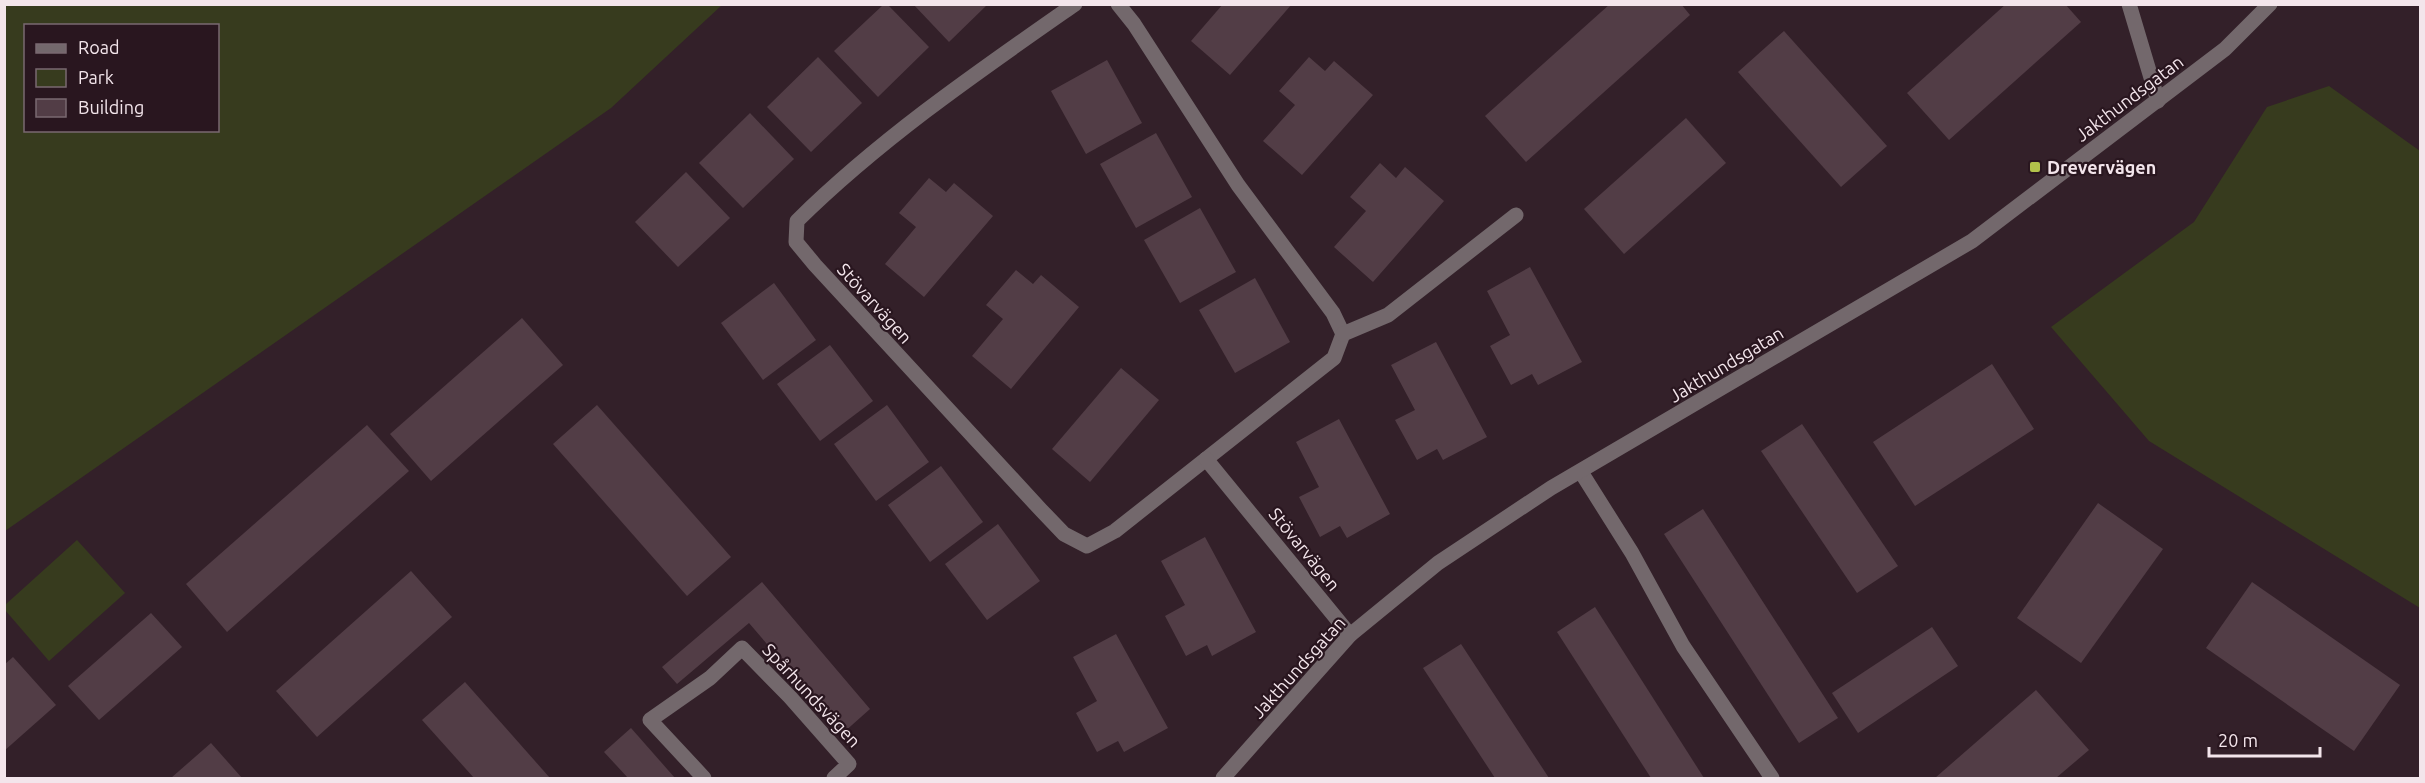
<svg xmlns="http://www.w3.org/2000/svg" width="2425" height="783" viewBox="0 0 2425 783" font-family="Ubuntu,sans-serif">
  <rect width="100%" height="100%" fill="#332029"/>
  <g fill="#373b1e" fill-rule="evenodd">
    <path d="M5 4H722V5L611 108 5 531ZM26 26H218V130H26Z"/>
    <polygon points="2329,86 2420,151 2420,608 2149,441 2051,327 2194,222 2267,107"/>
    <polygon points="77,540 125,593 49,661 5,610 5,605"/>
  </g>
  <g fill="#523d46">
    <polygon points="913,4 988,4 949,42"/>
    <polygon points="1223,4 1292,4 1230,75 1191,41"/>
    <polygon points="1610,4 1681,4 1690,15 1526,162 1485,116"/>
    <polygon points="2006,4 2065,4 2081,22 1949,140 1907,93"/>
    <polygon points="883,5 888,5 929,47 878,97 834,51"/>
    <polygon points="1784,31 1887,146 1841,187 1738,72"/>
    <polygon points="818,57 862,103 811,152 767,107"/>
    <polygon points="1309,57 1325,71 1334,61 1373,95 1302,175 1263,141 1295,105 1279,91"/>
    <polygon points="1107,60 1142,123 1086,154 1051,91"/>
    <polygon points="750,113 794,159 743,208 699,163"/>
    <polygon points="1686,118 1726,163 1624,254 1584,209"/>
    <polygon points="1156,133 1192,197 1136,228 1100,164"/>
    <polygon points="1380,163 1396,178 1405,167 1444,201 1373,282 1334,247 1366,211 1350,197"/>
    <polygon points="686,172 730,218 678,267 635,222"/>
    <polygon points="929,178 946,192 954,183 993,216 924,297 885,264 916,227 899,213"/>
    <polygon points="1200,208 1236,272 1180,303 1144,240"/>
    <polygon points="1530,267 1582,362 1538,385 1532,374 1511,385 1490,346 1510,335 1487,291"/>
    <polygon points="1016,270 1033,284 1041,275 1079,307 1011,389 972,356 1003,319 986,305"/>
    <polygon points="1255,278 1290,342 1235,373 1199,310"/>
    <polygon points="774,283 816,340 763,380 721,323"/>
    <polygon points="522,318 563,365 431,481 390,434"/>
    <polygon points="1436,342 1487,437 1443,460 1437,449 1417,460 1395,420 1415,410 1391,365"/>
    <polygon points="830,345 873,401 820,441 777,384"/>
    <polygon points="1992,364 2034,429 1915,506 1873,442"/>
    <polygon points="1121,368 1159,400 1090,482 1052,449"/>
    <polygon points="597,405 731,557 687,596 553,444"/>
    <polygon points="887,405 929,462 876,501 834,444"/>
    <polygon points="1339,419 1390,514 1347,538 1340,526 1320,537 1299,497 1319,487 1296,442"/>
    <polygon points="1802,424 1898,566 1857,593 1761,451"/>
    <polygon points="367,425 409,471 227,632 186,584"/>
    <polygon points="941,466 983,522 930,562 888,505"/>
    <polygon points="2098,503 2163,549 2081,663 2017,618"/>
    <polygon points="1703,509 1838,718 1799,743 1664,534"/>
    <polygon points="998,524 1040,581 987,620 945,564"/>
    <polygon points="1205,537 1256,632 1212,656 1207,645 1186,656 1165,616 1185,605 1161,561"/>
    <polygon points="411,571 452,617 317,737 276,691"/>
    <polygon points="762,582 870,709 843,733 749,623 677,684 662,667"/>
    <polygon points="2252,582 2400,685 2354,751 2206,648"/>
    <polygon points="1595,607 1704,778 1651,778 1557,632"/>
    <polygon points="151,613 182,647 99,720 68,686"/>
    <polygon points="1932,627 1958,666 1858,733 1832,693"/>
    <polygon points="1116,634 1168,728 1124,752 1118,741 1097,752 1076,713 1097,701 1073,657"/>
    <polygon points="1461,644 1549,778 1495,778 1423,668"/>
    <polygon points="13,657 56,705 4,751 4,665"/>
    <polygon points="465,682 550,778 474,778 422,720"/>
    <polygon points="2036,690 2089,750 2056,778 1935,778"/>
    <polygon points="631,728 675,778 628,778 604,752"/>
    <polygon points="211,743 242,778 171,778"/>
  </g>
  <g fill="none" stroke-linecap="round" stroke-linejoin="round">
    <g stroke="#73686c" stroke-width="15">
      <path d="M1075 4C979 71 880 139 797 221L796 242 815 265 1041 510 1064 534 1087 546 1115 531 1334 358 1343 334 1333 313 1238 185 1134 24 1118 4"/>
      <polyline points="2129,4 2158,101"/>
      <polyline points="1343,334 1388,315 1516,215"/>
      <polyline points="1206,459 1350,635"/>
      <polyline points="1581,472 1632,553 1683,646 1772,778"/>
      <polyline points="704,778 650,720 710,678 742,648 790,697 849,764 834,778"/>
      <polyline points="1223,778 1350,635 1438,563 1551,488 1972,241 2225,49 2270,4"/>
    </g>
  </g>
  <rect fill="#b2c24b" stroke="#29161f" stroke-width="2" x="2029" y="161" width="12" height="12" rx="3"/>
  <g text-anchor="middle" dominant-baseline="central" stroke-width="4.5" stroke-linejoin="round" paint-order="stroke">
    <g font-size="18" fill="#f3e5eb" stroke="#29161f">
      <text transform="translate(2129 98) rotate(-37)">Jakthundsgatan</text>
      <text transform="translate(875 303) rotate(48)">Stövarvägen</text>
      <text transform="translate(1726 364) rotate(-31)">Jakthundsgatan</text>
      <text transform="translate(1305 549) rotate(51)">Stövarvägen</text>
      <text transform="translate(1298 667) rotate(-48)">Jakthundsgatan</text>
      <text transform="translate(812 695) rotate(47)">Spårhundsvägen</text>
    </g>
    <g font-size="18" font-weight="bold" fill="#f3e5eb" stroke="#29161f" text-anchor="start">
      <text x="2047" y="167">Drevervägen</text>
    </g>
  </g>
  <rect width="2425" height="783" fill="none" stroke="#f3e5eb" stroke-width="12"/>
  <rect x="24" y="24" width="195" height="108" fill="#29161f" stroke="#7a6971" stroke-width="1.5"/>
  <rect x="36" y="44" width="30" height="9" fill="#73686c" stroke="#7a6971" stroke-width="1.5"/>
  <text x="78" y="54" font-size="18" fill="#f3e5eb">Road</text>
  <rect x="36" y="69" width="30" height="18" fill="#373b1e" stroke="#7a6971" stroke-width="1.5"/>
  <text x="78" y="84" font-size="18" fill="#f3e5eb">Park</text>
  <rect x="36" y="99" width="30" height="18" fill="#523d46" stroke="#7a6971" stroke-width="1.5"/>
  <text x="78" y="114" font-size="18" fill="#f3e5eb">Building</text>
  <path d="M2209 747v9h111v-9" fill="none" stroke="#f3e5eb" stroke-width="3"/>
  <text x="2218" y="747" font-size="18" fill="#f3e5eb" stroke="#29161f" stroke-width="4.5" paint-order="stroke">20 m</text>
</svg>
